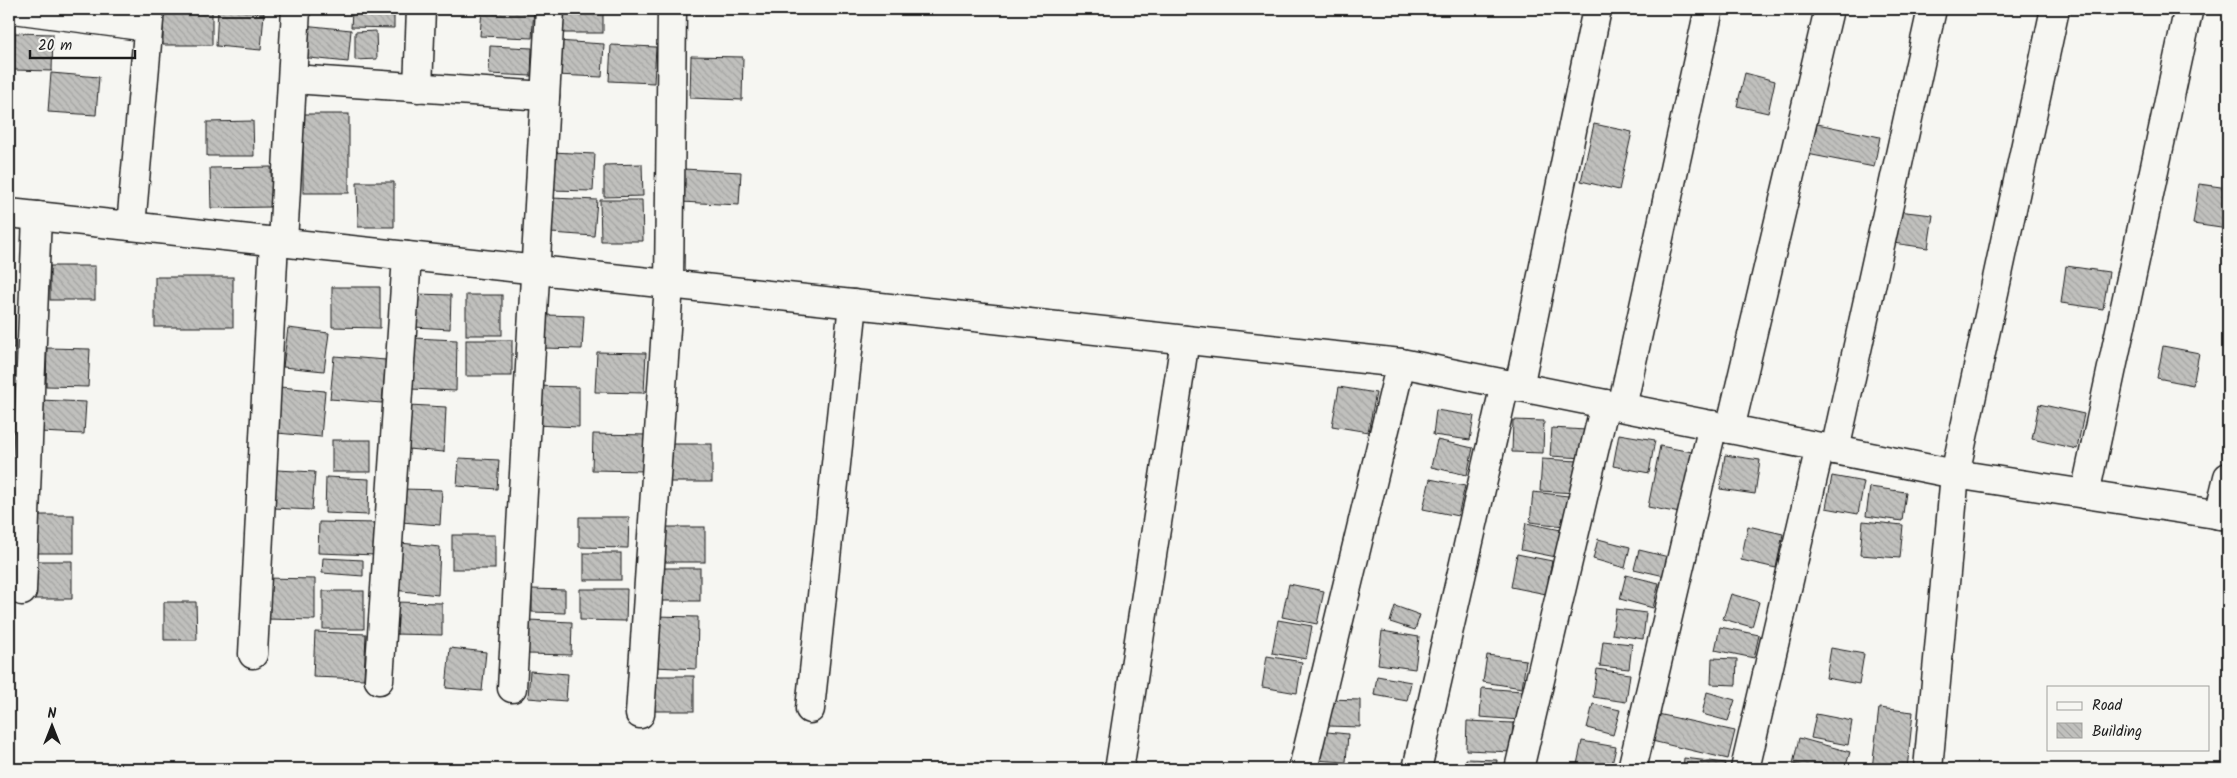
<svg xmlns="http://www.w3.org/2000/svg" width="2237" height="778" viewBox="0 0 2237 778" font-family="Kalam,sans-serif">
  <defs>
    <pattern id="building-back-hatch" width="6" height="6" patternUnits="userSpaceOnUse" patternTransform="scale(1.25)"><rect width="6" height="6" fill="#c0c0bd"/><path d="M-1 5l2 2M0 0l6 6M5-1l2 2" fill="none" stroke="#a4a4a2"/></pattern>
  </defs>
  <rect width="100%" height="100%" fill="#f6f6f2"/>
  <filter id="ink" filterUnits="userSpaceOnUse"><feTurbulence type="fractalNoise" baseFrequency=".02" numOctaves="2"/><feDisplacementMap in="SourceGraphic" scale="10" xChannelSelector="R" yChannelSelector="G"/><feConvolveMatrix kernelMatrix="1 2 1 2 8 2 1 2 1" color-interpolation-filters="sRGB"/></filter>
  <g filter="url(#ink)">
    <g fill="url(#building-back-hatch)" stroke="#1c1c1c">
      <polygon points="163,9 212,10 212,45 163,45"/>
      <polygon points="218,9 264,13 261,50 216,46"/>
      <polygon points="482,9 534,9 532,38 480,36"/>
      <rect x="556" y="9" width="47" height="24"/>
      <polygon points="352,12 394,12 394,28 351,27"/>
      <polygon points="303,25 351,30 348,62 300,57"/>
      <polygon points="376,31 377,59 355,60 355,32"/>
      <polygon points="15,33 53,34 52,71 14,70"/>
      <polygon points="556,41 604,44 602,77 555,75"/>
      <polygon points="611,45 656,47 654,83 609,81"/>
      <polygon points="490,46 532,48 531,76 489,74"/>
      <polygon points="691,56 743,57 742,100 690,98"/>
      <polygon points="51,73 99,77 96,115 48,112"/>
      <polygon points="1745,73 1775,81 1768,113 1737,106"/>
      <rect x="303" y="114" width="46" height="79"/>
      <polygon points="253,121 254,156 207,156 207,122"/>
      <polygon points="1808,122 1880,137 1874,167 1802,153"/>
      <polygon points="1594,124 1632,132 1619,190 1581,181"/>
      <polygon points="551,152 595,154 593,191 550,190"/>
      <polygon points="642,164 643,196 604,197 604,165"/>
      <polygon points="271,167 272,207 211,208 210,168"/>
      <polygon points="683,169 741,172 739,205 681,202"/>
      <polygon points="357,182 394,182 394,227 358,227"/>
      <polygon points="2199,184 2228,188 2228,229 2193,224"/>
      <polygon points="552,198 597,200 594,236 551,233"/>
      <polygon points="600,200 642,200 643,241 601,241"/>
      <polygon points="1897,211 1933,215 1928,248 1893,243"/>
      <rect x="9" y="261" width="2" height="36"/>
      <rect x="50" y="266" width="45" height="34"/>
      <polygon points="2066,266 2109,272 2103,309 2061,303"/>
      <rect x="155" y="277" width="78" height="50"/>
      <polygon points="332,287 380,287 380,328 332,327"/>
      <polygon points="416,294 451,295 450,329 414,327"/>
      <rect x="466" y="295" width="36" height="40"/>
      <polygon points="9,315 15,315 14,348 9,348"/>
      <polygon points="545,315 584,316 582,349 543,348"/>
      <polygon points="288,328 329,333 324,371 283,367"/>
      <polygon points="413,338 457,340 456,391 411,389"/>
      <rect x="466" y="340" width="46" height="36"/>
      <polygon points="2163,346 2199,353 2193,385 2157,378"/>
      <polygon points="47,348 90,349 88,387 46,386"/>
      <polygon points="597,352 646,353 644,393 595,392"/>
      <polygon points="334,356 386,360 382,403 330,399"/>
      <polygon points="535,386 579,387 579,427 534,425"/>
      <polygon points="280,387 325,391 321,437 277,433"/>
      <polygon points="1339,387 1376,393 1368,432 1332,426"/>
      <polygon points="40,400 86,402 84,434 39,432"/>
      <polygon points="2039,404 2084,414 2077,449 2032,439"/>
      <polygon points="409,405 446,407 444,452 407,449"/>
      <polygon points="1436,410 1474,416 1470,440 1433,435"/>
      <polygon points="1513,420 1544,421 1543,453 1512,452"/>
      <polygon points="1552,428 1586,430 1584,458 1550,456"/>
      <polygon points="593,434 648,435 647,471 592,470"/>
      <polygon points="1619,434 1655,440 1649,473 1613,466"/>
      <rect x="332" y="440" width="39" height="32"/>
      <polygon points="1437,440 1473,448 1467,475 1431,467"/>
      <rect x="669" y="444" width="43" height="38"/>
      <polygon points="1660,446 1692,452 1680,513 1648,507"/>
      <polygon points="1725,455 1760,460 1755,494 1720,489"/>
      <polygon points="459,458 499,460 497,489 457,486"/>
      <polygon points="1542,459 1578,461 1576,493 1540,491"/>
      <polygon points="277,470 315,472 312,510 274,508"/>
      <polygon points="1832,476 1864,482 1858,514 1826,508"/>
      <polygon points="326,477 369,479 368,515 325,513"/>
      <polygon points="1430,479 1465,486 1458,516 1423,509"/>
      <polygon points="1870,487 1906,492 1902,521 1866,516"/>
      <polygon points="402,489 442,490 440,525 401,522"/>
      <polygon points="1533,492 1568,496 1564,526 1530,522"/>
      <rect x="33" y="515" width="41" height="38"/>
      <polygon points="579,517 629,517 628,548 579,547"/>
      <polygon points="1863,521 1903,525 1900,558 1860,555"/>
      <polygon points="319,522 378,523 377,555 318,553"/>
      <polygon points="1526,523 1561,530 1556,557 1521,550"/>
      <polygon points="1748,526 1783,534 1776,568 1741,560"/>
      <rect x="665" y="527" width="40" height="35"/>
      <rect x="452" y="535" width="43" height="34"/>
      <polygon points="1598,539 1630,547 1625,568 1593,559"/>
      <polygon points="400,543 440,547 438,595 394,590"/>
      <polygon points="1639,550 1673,558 1669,577 1634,569"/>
      <rect x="584" y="553" width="37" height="27"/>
      <polygon points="1517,554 1552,561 1546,594 1511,587"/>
      <polygon points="323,558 363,560 363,576 322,573"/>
      <polygon points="34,561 72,561 72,599 35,599"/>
      <rect x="663" y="568" width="37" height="33"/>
      <polygon points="1626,575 1659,583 1653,608 1620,599"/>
      <polygon points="265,578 315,579 315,620 265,619"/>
      <polygon points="1289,584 1324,591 1317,624 1282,617"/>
      <polygon points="532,589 565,590 565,613 532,612"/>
      <polygon points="580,589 627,589 626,621 580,620"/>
      <rect x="323" y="591" width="41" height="38"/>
      <polygon points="1731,594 1759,602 1752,627 1723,619"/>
      <polygon points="164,602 196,602 197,640 164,640"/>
      <polygon points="394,602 442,603 442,635 393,634"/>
      <polygon points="1395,606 1420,615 1415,630 1390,622"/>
      <polygon points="1616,609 1646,613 1643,639 1612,634"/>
      <polygon points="655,616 698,617 697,669 654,667"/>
      <polygon points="528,620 572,622 571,655 527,654"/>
      <polygon points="1278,620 1312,626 1306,659 1272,653"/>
      <polygon points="1720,627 1759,635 1754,658 1715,650"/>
      <polygon points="1382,631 1419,637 1415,669 1378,664"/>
      <polygon points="315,632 366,634 364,679 313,677"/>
      <polygon points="1603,641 1632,644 1629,669 1600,666"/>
      <polygon points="450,648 486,652 482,691 446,688"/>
      <polygon points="1831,648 1864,654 1859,684 1826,678"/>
      <polygon points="1487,655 1526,660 1522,688 1483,682"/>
      <polygon points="1267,656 1302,662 1297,693 1262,687"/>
      <polygon points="1712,658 1737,659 1736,685 1711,684"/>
      <polygon points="1597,669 1630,674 1626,702 1593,697"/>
      <polygon points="530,671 568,674 566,701 528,698"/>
      <rect x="652" y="676" width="42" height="35"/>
      <polygon points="1377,676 1411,682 1407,701 1374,695"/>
      <polygon points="1482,688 1522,691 1520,720 1480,717"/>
      <polygon points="1707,692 1735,700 1728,721 1702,714"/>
      <polygon points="1329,699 1360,700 1360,727 1329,726"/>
      <polygon points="1593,704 1620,710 1613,735 1587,728"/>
      <polygon points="1879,708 1913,712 1907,769 1872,769"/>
      <polygon points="1658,714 1735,731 1728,759 1652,741"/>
      <polygon points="1816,714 1852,721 1848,745 1811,738"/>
      <polygon points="1467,721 1513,723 1512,752 1466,750"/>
      <polygon points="1317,731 1348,734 1346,762 1315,760"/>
      <polygon points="1799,738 1850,752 1845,769 1811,769 1793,764"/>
      <polygon points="1582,741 1616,747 1611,769 1576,769"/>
      <polygon points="1684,758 1726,763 1725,769 1683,769"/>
      <polygon points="1466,759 1497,760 1496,769 1466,769"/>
      <polygon points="1346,765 1368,769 1345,769"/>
    </g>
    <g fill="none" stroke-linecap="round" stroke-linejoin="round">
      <g stroke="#1c1c1c" stroke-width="31">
        <g id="minor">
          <polyline points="14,9 148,27"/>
          <polyline points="293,79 545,96"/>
          <polyline points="418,88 421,9"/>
          <polyline points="9,213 1401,363 1955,474 2228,516"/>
          <polyline points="131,226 150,9"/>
          <polyline points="283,242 296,9"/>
          <polyline points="1519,387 1597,9"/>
          <polyline points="1622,407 1709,9"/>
          <polyline points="1730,429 1829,9"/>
          <polyline points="1835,450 1932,9"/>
          <polyline points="2085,494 2188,12"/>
          <polyline points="2219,515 2228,477"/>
          <polyline points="22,591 37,216"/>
          <polyline points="253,654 274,241"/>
          <polyline points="379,680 407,256"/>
          <polyline points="512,688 550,9"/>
          <polyline points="810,709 853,304"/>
          <polyline points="640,714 669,284 672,9"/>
          <polyline points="1120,764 1185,340"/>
          <polyline points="1303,769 1401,363"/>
          <polyline points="1417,769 1505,384"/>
          <polyline points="1519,769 1605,404"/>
          <polyline points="1632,769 1713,425"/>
          <polyline points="1745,769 1820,447"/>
          <polyline points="1928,769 1955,474 2055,9"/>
        </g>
      </g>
      <use href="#minor" stroke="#f6f6f2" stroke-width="28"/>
    </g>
  </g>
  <rect width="2237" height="778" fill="none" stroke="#f6f6f2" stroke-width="30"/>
  <rect x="15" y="15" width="2207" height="748" fill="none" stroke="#1c1c1c" stroke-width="2" filter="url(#ink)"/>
  <rect x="2047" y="686" width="162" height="65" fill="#f6f6f2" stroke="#9f9f9c"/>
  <rect x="2057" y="702" width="25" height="8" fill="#f6f6f2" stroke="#9f9f9c"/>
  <text x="2092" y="710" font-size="15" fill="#1c1c1c">Road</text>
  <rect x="2057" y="723" width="25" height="15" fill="url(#building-back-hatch)" stroke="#9f9f9c"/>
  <text x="2092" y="736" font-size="15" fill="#1c1c1c">Building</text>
  <g transform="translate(52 726)" stroke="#f6f6f2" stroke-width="4" paint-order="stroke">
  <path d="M0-4L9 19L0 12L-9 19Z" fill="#1c1c1c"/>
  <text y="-8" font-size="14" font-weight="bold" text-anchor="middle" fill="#1c1c1c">N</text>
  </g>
  <path d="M30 50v8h105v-8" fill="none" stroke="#1c1c1c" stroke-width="2.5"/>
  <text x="38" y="50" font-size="15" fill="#1c1c1c" stroke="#f6f6f2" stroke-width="4" paint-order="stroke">20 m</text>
</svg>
